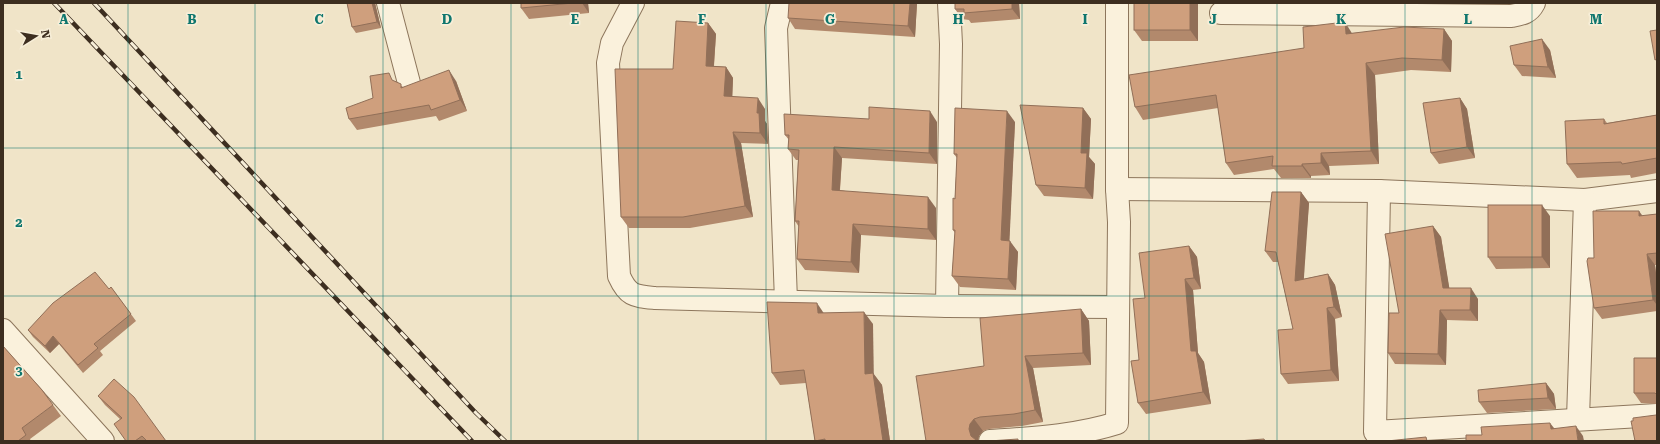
<svg xmlns="http://www.w3.org/2000/svg" width="1660" height="444" viewBox="0 0 1660 444" font-family="'Roboto Serif',serif">
  <rect width="100%" height="100%" fill="#f0e4c8"/>
  <g fill="none" stroke-linecap="round" stroke-linejoin="round">
    <g stroke="#8d765c" stroke-width="24">
      <g id="minor">
        <polyline points="388,3 409,83"/>
        <path d="M633 3 612 43 608 63 619 276C628 296 634 296 655 298L947 306 1118 307"/>
        <polyline points="782,3 776,28 786,301"/>
        <path d="M1221 13 1511 16C1522 14 1529 13 1534 3"/>
        <polyline points="1117,189 1379,191 1585,200 1657,191"/>
        <polyline points="1379,191 1375,432 1657,415"/>
        <polyline points="947,306 951,44 949,3"/>
        <polyline points="3,330 103,441"/>
        <polyline points="1578,419 1585,200"/>
        <path d="M990 441C1033 438 1076 436 1117 423L1119 222 1117 189V3"/>
      </g>
    </g>
    <use href="#minor" stroke="#faf1dc" stroke-width="22"/>
    <g stroke="#3d2e20" stroke-width="4.5">
      <g id="rail">
        <polyline points="54,3 472,441"/>
        <polyline points="94,3 476,413 505,441"/>
      </g>
    </g>
    <use href="#rail" stroke="#f7eed8" stroke-width="3" stroke-dasharray="9" stroke-linecap="butt"/>
  </g>
  <g fill="#b2896c">
    <polygon points="347,3 375,3 381,28 356,33 352,27"/>
    <polygon points="521,3 588,3 589,13 529,19 521,8"/>
    <polygon points="955,3 1019,3 1020,19 971,23 969,20 962,19 955,9"/>
    <polygon points="1198,3 1198,41 1142,41 1134,30"/>
    <polygon points="917,4 915,37 795,29 788,18"/>
    <polygon points="708,23 716,34 714,66 726,67 733,78 732,96 765,109 765,121 767,124 768,144 741,143 753,217 690,228 629,228 621,217 673,69"/>
    <polygon points="1444,29 1452,41 1451,72 1411,70 1375,75 1379,164 1329,166 1330,175 1311,176 1311,178 1281,178 1274,169 1234,175 1226,163 1218,108 1143,120 1135,107 1304,48 1352,33"/>
    <polygon points="1550,50 1556,78 1522,76 1514,65"/>
    <polygon points="395,81 403,87 456,81 467,111 439,121 436,116 357,130 349,119 373,98"/>
    <polygon points="1460,98 1467,109 1475,158 1439,164 1431,153"/>
    <polygon points="1083,108 1091,119 1089,157 1095,164 1093,199 1044,196 1036,185"/>
    <polygon points="1657,115 1657,173 1631,178 1630,175 1577,178 1567,164 1604,119 1607,123"/>
    <polygon points="937,122 937,164 842,158 840,190 936,208 936,240 861,235 859,273 805,270 797,259 799,227 795,221 798,160 796,160 788,149 789,140 785,135"/>
    <polygon points="1015,122 1009,241 1018,252 1016,290 960,287 952,276 955,233 953,230 957,158 954,154"/>
    <polygon points="1301,192 1309,203 1303,279 1328,274 1335,285 1342,317 1335,319 1339,381 1288,384 1281,374 1293,329 1278,262 1273,262 1265,251"/>
    <polygon points="1657,214 1657,265 1655,265 1657,281 1657,311 1602,319 1594,308 1594,258 1643,216"/>
    <polygon points="1550,216 1550,268 1496,269 1488,257"/>
    <polygon points="1433,226 1441,237 1449,288 1478,299 1478,321 1447,320 1446,365 1395,364 1388,353 1399,313"/>
    <polygon points="1189,246 1197,257 1201,289 1193,290 1198,353 1204,362 1211,404 1146,414 1138,403 1139,360"/>
    <polygon points="111,287 136,321 100,351 103,355 83,373 59,344 50,353 33,337 28,330 109,289"/>
    <polygon points="1081,309 1089,321 1091,365 1033,368 1043,422 1022,426 989,429 983,431 979,436 978,441 926,441 984,366"/>
    <polygon points="823,313 873,324 873,373 882,385 890,441 815,441 806,383 780,385 772,373"/>
    <polygon points="1657,358 1657,404 1641,403 1634,393"/>
    <polygon points="1546,383 1554,394 1556,409 1487,413 1479,402"/>
    <polygon points="98,396 166,441 126,441 120,419 105,405"/>
    <polygon points="53,405 61,416 30,439 31,441 3,441"/>
  </g>
  <g fill="#916f58">
    <polygon points="372,3 375,3 381,28 377,22"/>
    <polygon points="582,3 588,3 589,13"/>
    <polygon points="910,3 916,3 917,4 915,37 908,26"/>
    <polygon points="1012,3 1019,3 1020,19 1012,9"/>
    <polygon points="1190,3 1198,3 1198,41 1190,30"/>
    <polygon points="1345,22 1353,35 1346,34"/>
    <polygon points="708,23 716,34 713,77 706,66"/>
    <polygon points="1444,29 1452,41 1451,72 1442,60"/>
    <polygon points="1542,39 1550,50 1556,78 1548,67"/>
    <polygon points="1366,63 1375,75 1379,164 1371,151"/>
    <polygon points="726,67 733,78 732,107 724,96"/>
    <polygon points="449,70 456,81 467,111 460,100"/>
    <polygon points="758,98 765,109 765,121 767,124 768,144 760,133 757,113"/>
    <polygon points="1460,98 1467,109 1475,158 1467,147"/>
    <polygon points="1083,108 1091,119 1089,157 1095,164 1093,199 1085,188 1081,153"/>
    <polygon points="930,111 937,122 937,164 929,153"/>
    <polygon points="1007,111 1015,122 1009,251 1001,240"/>
    <polygon points="733,132 741,143 753,217 745,206"/>
    <polygon points="834,147 842,158 839,201 832,190"/>
    <polygon points="1321,153 1329,166 1330,175 1321,163"/>
    <polygon points="1302,164 1311,176 1311,178 1302,166"/>
    <polygon points="1301,192 1309,203 1303,292 1295,281"/>
    <polygon points="928,197 936,208 936,240 928,229"/>
    <polygon points="1542,205 1550,216 1550,268 1542,257"/>
    <polygon points="1639,211 1647,222 1639,216"/>
    <polygon points="853,224 861,235 859,273 851,262"/>
    <polygon points="1433,226 1441,237 1451,298 1443,288"/>
    <polygon points="1010,241 1018,252 1016,290 1008,279"/>
    <polygon points="1189,246 1197,257 1201,289 1194,278"/>
    <polygon points="1647,254 1655,265 1657,281 1657,305 1653,300"/>
    <polygon points="1328,274 1335,285 1342,317 1334,307"/>
    <polygon points="1185,279 1193,290 1198,353 1204,362 1211,404 1203,392 1191,351"/>
    <polygon points="1471,288 1478,299 1478,321 1470,310"/>
    <polygon points="817,303 825,315 818,313"/>
    <polygon points="1327,308 1335,319 1339,381 1331,370"/>
    <polygon points="1081,309 1089,321 1091,365 1083,353"/>
    <polygon points="1440,310 1447,320 1446,365 1438,354"/>
    <polygon points="864,312 873,324 874,386 865,374"/>
    <polygon points="53,336 59,344 50,353 45,346"/>
    <polygon points="1025,356 1033,368 1043,422 1035,410"/>
    <polygon points="873,373 882,385 890,441 883,441"/>
    <polygon points="1546,383 1554,394 1556,409 1548,398"/>
    <polygon points="974,419 983,431 979,436 978,441 971,436 969,429 970,424"/>
    <polygon points="1550,423 1558,433 1551,429"/>
    <polygon points="1576,426 1583,436 1584,441 1578,441"/>
  </g>
  <g fill="#cf9f7d" stroke="#916f58">
    <polygon points="347,3 372,3 377,22 352,27"/>
    <polygon points="521,3 573,3 521,8"/>
    <polygon points="789,3 910,3 908,26 788,18"/>
    <polygon points="955,3 1012,3 1012,9 964,13 964,9 955,9"/>
    <rect x="1134" y="3" width="56" height="27"/>
    <polygon points="676,21 708,23 706,66 726,67 724,96 758,98 757,113 759,113 760,133 733,132 745,206 683,217 621,217 615,69 673,69"/>
    <polygon points="1345,22 1346,34 1404,27 1444,29 1442,60 1402,58 1366,63 1371,151 1321,153 1321,163 1302,164 1302,166 1272,166 1273,156 1226,163 1216,95 1135,107 1129,75 1304,48 1303,27"/>
    <polygon points="1657,30 1657,59 1655,60 1650,31"/>
    <polygon points="1542,39 1548,67 1514,65 1510,46"/>
    <polygon points="449,70 460,100 431,110 429,105 349,119 346,108 373,98 370,76 389,73 392,80 401,84 401,88"/>
    <polygon points="1460,98 1467,147 1431,153 1423,103"/>
    <polygon points="1020,105 1083,108 1081,153 1087,153 1085,188 1036,185"/>
    <polygon points="869,107 930,111 929,153 834,147 832,190 928,197 928,229 853,224 851,262 797,259 799,221 795,221 799,150 788,149 789,135 785,135 784,114 869,119"/>
    <polygon points="955,108 1007,111 1001,240 1010,241 1008,279 952,276 955,230 953,230 953,198 955,199 957,154 954,154"/>
    <polygon points="1657,115 1657,158 1622,164 1621,162 1567,164 1565,121 1604,119 1604,124"/>
    <polygon points="1272,192 1301,192 1295,281 1328,274 1334,307 1327,308 1331,370 1281,374 1278,330 1293,329 1276,252 1265,251"/>
    <rect x="1488" y="205" width="54" height="52"/>
    <polygon points="1593,211 1639,211 1639,216 1657,214 1657,253 1647,254 1653,300 1594,308 1587,261 1588,258 1594,258"/>
    <polygon points="1433,226 1443,288 1471,288 1470,310 1440,310 1438,354 1388,353 1389,313 1399,313 1385,234"/>
    <polygon points="1189,246 1194,278 1185,279 1191,351 1196,351 1203,392 1138,403 1131,361 1139,360 1133,299 1145,298 1139,253"/>
    <polygon points="95,272 109,289 111,287 131,314 94,344 98,348 78,365 53,336 45,346 28,330 53,303"/>
    <polygon points="767,302 817,303 818,313 864,312 865,374 873,373 883,441 825,441 825,439 815,441 804,370 772,373"/>
    <polygon points="1081,309 1083,353 1025,356 1035,410 1014,414 980,417 974,419 970,424 969,429 971,436 976,440 980,441 926,441 916,376 984,366 980,318"/>
    <polygon points="3,346 42,390 53,405 22,428 26,435 18,441 3,441"/>
    <polygon points="1634,358 1657,358 1657,395 1655,393 1634,393"/>
    <polygon points="114,379 134,397 166,441 147,441 142,436 135,441 126,441 114,424 122,418 98,396"/>
    <polygon points="1546,383 1548,398 1479,402 1478,390"/>
    <polygon points="1657,414 1657,441 1635,441 1631,421 1633,421 1633,418 1656,415"/>
    <polygon points="1550,423 1551,429 1576,426 1578,441 1466,441 1466,435 1482,435 1481,427"/>
    <polygon points="1426,437 1427,441 1387,441"/>
    <polygon points="1018,439 1018,441 989,441"/>
    <polygon points="1264,439 1265,441 1238,441"/>
  </g>
  <path fill="none" stroke="#0f766e" stroke-width="1" stroke-opacity="0.55" d="M128 3V441M255 3V441M383 3V441M511 3V441M638 3V441M766 3V441M894 3V441M1022 3V441M1149 3V441M1277 3V441M1405 3V441M1532 3V441M3 148H1657M3 296H1657"/>
  <g font-size="13" text-anchor="middle" font-weight="bold" fill="#0f766e" stroke="#f7eed8" stroke-width="3.5" stroke-linejoin="round" paint-order="stroke">
    <text x="64" y="24">A</text>
    <text x="192" y="24">B</text>
    <text x="319" y="24">C</text>
    <text x="447" y="24">D</text>
    <text x="575" y="24">E</text>
    <text x="702" y="24">F</text>
    <text x="830" y="24">G</text>
    <text x="958" y="24">H</text>
    <text x="1085" y="24">I</text>
    <text x="1213" y="24">J</text>
    <text x="1341" y="24">K</text>
    <text x="1468" y="24">L</text>
    <text x="1596" y="24">M</text>
    <text x="19" y="79">1</text>
    <text x="19" y="227">2</text>
    <text x="19" y="375">3</text>
  </g>
  <rect width="1660" height="444" fill="none" stroke="#3d2e20" stroke-width="8"/>
  <g transform="translate(36 36) rotate(79)" stroke="#f7eed8" stroke-width="3" paint-order="stroke">
  <path d="M0-3L7 15L0 10L-7 15Z" fill="#3d2e20"/>
  <text y="-6" font-size="11" font-weight="bold" text-anchor="middle" fill="#3d2e20">N</text>
  </g>
</svg>
